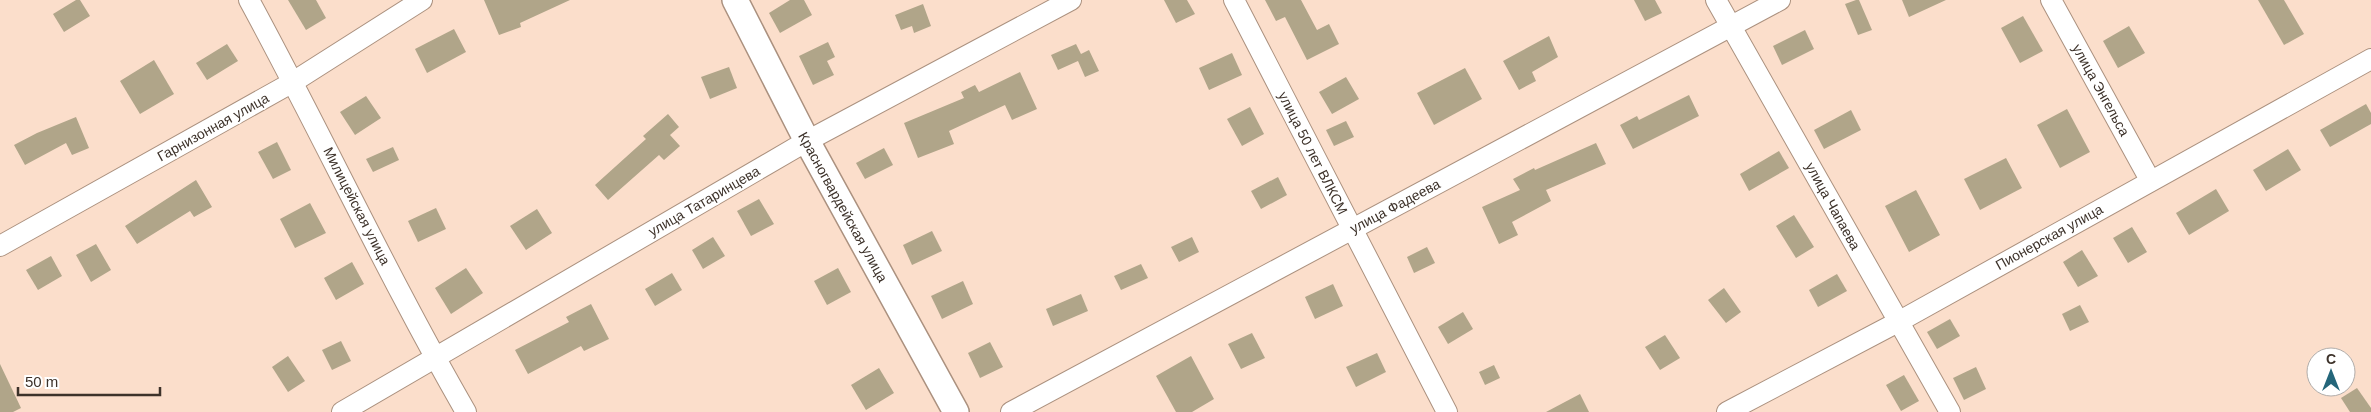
<svg xmlns="http://www.w3.org/2000/svg" width="2371" height="412" viewBox="0 0 2371 412" font-family="Arial,sans-serif">
  <rect width="100%" height="100%" fill="#fbdecb"/>
  <g fill="#b0a589">
    <polygon points="76,0 80,0 90,16 64,32 53,14"/>
    <polygon points="288,0 316,0 326,18 306,30"/>
    <polygon points="484,0 570,0 520,23 521,27 499,35"/>
    <polygon points="790,0 804,0 812,15 780,33 769,13"/>
    <polygon points="1164,0 1187,0 1195,14 1176,23"/>
    <polygon points="1265,0 1301,0 1317,30 1329,24 1339,44 1307,60 1285,17 1276,21"/>
    <polygon points="1634,0 1655,0 1662,13 1645,21"/>
    <polygon points="1856,0 1859,0 1872,30 1858,35 1845,4"/>
    <polygon points="1902,0 1946,0 1909,17"/>
    <polygon points="2258,0 2284,0 2304,34 2284,45"/>
    <polygon points="923,4 931,26 914,33 912,26 901,30 895,15"/>
    <polygon points="2023,16 2043,51 2020,63 2001,28"/>
    <polygon points="2129,26 2145,53 2118,68 2103,41"/>
    <polygon points="454,29 466,52 427,73 415,49"/>
    <polygon points="1805,30 1814,49 1782,65 1773,46"/>
    <polygon points="1549,36 1558,57 1532,72 1536,81 1519,90 1503,61"/>
    <polygon points="828,42 835,57 827,61 834,75 813,85 799,56"/>
    <polygon points="227,44 238,61 207,80 196,63"/>
    <polygon points="1076,44 1081,54 1089,50 1099,71 1085,77 1078,61 1058,70 1051,55"/>
    <polygon points="1232,53 1242,75 1209,90 1199,68"/>
    <polygon points="154,60 174,94 140,114 120,81"/>
    <polygon points="729,67 737,88 710,99 701,77"/>
    <polygon points="1465,68 1482,99 1434,125 1417,93"/>
    <polygon points="1020,72 1037,109 1012,120 1005,105 949,131 954,144 918,158 904,123 964,98 961,92 975,85 979,92"/>
    <polygon points="1346,77 1359,99 1332,114 1319,92"/>
    <polygon points="1689,95 1699,116 1633,149 1620,125 1637,116 1639,120"/>
    <polygon points="366,96 381,118 355,135 340,112"/>
    <polygon points="2366,104 2371,113 2371,124 2330,147 2320,130"/>
    <polygon points="1250,107 1264,134 1242,146 1227,119"/>
    <polygon points="2067,109 2090,152 2060,168 2037,125"/>
    <polygon points="1851,110 1861,130 1824,149 1814,130"/>
    <polygon points="668,114 679,127 670,135 680,146 664,160 659,155 608,200 595,185 646,139 643,136"/>
    <polygon points="76,117 89,148 72,155 66,143 25,165 14,145 37,133"/>
    <polygon points="1346,121 1354,137 1334,146 1326,130"/>
    <polygon points="277,142 291,170 273,179 258,152"/>
    <polygon points="1596,143 1606,164 1546,190 1551,201 1512,222 1518,235 1499,244 1482,207 1520,190 1513,179 1534,168 1535,170"/>
    <polygon points="393,147 399,160 373,172 366,159"/>
    <polygon points="884,148 893,165 865,179 856,163"/>
    <polygon points="2288,149 2301,170 2266,191 2253,170"/>
    <polygon points="1779,151 1789,168 1749,191 1740,174"/>
    <polygon points="2006,158 2022,188 1980,210 1964,179"/>
    <polygon points="1278,177 1287,195 1261,209 1251,191"/>
    <polygon points="196,180 212,207 194,217 190,211 137,244 125,226"/>
    <polygon points="2216,189 2229,211 2189,235 2176,213"/>
    <polygon points="1916,190 1940,235 1909,252 1885,206"/>
    <polygon points="759,199 774,224 751,236 737,211"/>
    <polygon points="310,203 326,233 295,248 280,219"/>
    <polygon points="436,208 446,229 418,242 408,221"/>
    <polygon points="537,209 552,233 526,250 510,226"/>
    <polygon points="1794,215 1814,247 1796,258 1776,226"/>
    <polygon points="2132,227 2147,252 2128,263 2113,238"/>
    <polygon points="932,231 942,251 912,265 903,245"/>
    <polygon points="713,237 725,256 703,269 692,250"/>
    <polygon points="1192,237 1199,252 1179,262 1171,247"/>
    <polygon points="96,244 111,270 91,282 76,255"/>
    <polygon points="1427,247 1435,263 1414,273 1407,257"/>
    <polygon points="2082,250 2098,276 2078,287 2063,262"/>
    <polygon points="51,256 62,276 38,290 26,270"/>
    <polygon points="352,262 364,284 336,300 324,278"/>
    <polygon points="1141,264 1148,278 1121,290 1114,276"/>
    <polygon points="466,268 483,293 451,314 435,288"/>
    <polygon points="838,268 851,292 827,305 814,281"/>
    <polygon points="672,273 682,290 655,306 645,289"/>
    <polygon points="1837,274 1847,291 1818,307 1809,290"/>
    <polygon points="963,281 973,304 942,319 931,296"/>
    <polygon points="1333,284 1343,306 1315,319 1305,297"/>
    <polygon points="1724,288 1741,312 1726,323 1708,300"/>
    <polygon points="1081,294 1088,311 1053,326 1046,309"/>
    <polygon points="591,304 609,339 584,351 581,346 528,374 515,350 569,322 566,317"/>
    <polygon points="2080,305 2089,322 2070,331 2062,314"/>
    <polygon points="1463,312 1473,329 1448,344 1438,327"/>
    <polygon points="1950,319 1960,336 1937,349 1927,332"/>
    <polygon points="1252,333 1265,358 1241,369 1228,344"/>
    <polygon points="1665,335 1680,358 1660,370 1645,347"/>
    <polygon points="341,341 351,361 332,370 322,350"/>
    <polygon points="990,342 1003,367 980,378 968,353"/>
    <polygon points="1377,353 1386,372 1356,387 1346,367"/>
    <polygon points="288,356 305,381 288,392 272,367"/>
    <polygon points="1191,356 1214,399 1192,412 1176,412 1156,376"/>
    <polygon points="0,364 21,408 13,412 0,412"/>
    <polygon points="1494,365 1500,378 1485,385 1479,372"/>
    <polygon points="1976,367 1986,389 1964,400 1953,378"/>
    <polygon points="879,368 894,393 866,410 851,385"/>
    <polygon points="1904,375 1919,401 1901,411 1886,385"/>
    <polygon points="2357,388 2371,408 2371,412 2350,412 2341,398"/>
    <polygon points="1580,394 1589,412 1546,412"/>
  </g>
  <g fill="none" stroke-linecap="round" stroke-linejoin="round">
    <g stroke="#ab917f" stroke-width="22">
      <g id="minor">
        <path d="M249 0C323 136 388 277 466 412"/>
        <polyline points="1234,0 1447,412"/>
        <polyline points="1716,0 1950,412"/>
        <polyline points="2051,0 2150,180"/>
        <polyline points="0,246 293,82 422,0"/>
        <polyline points="342,412 807,141 1071,0"/>
        <polyline points="1011,412 1780,0"/>
        <polyline points="1727,412 1898,322 2371,59"/>
      </g>
    </g>
    <g stroke="#ab917f" stroke-width="28">
      <polyline id="tertiary" points="735,0 807,141 956,412"/>
    </g>
    <use href="#minor" stroke="#fff" stroke-width="20"/>
    <use href="#tertiary" stroke="#fff" stroke-width="25"/>
  </g>
  <g text-anchor="middle" dominant-baseline="central" stroke-width="4" stroke-linejoin="round" paint-order="stroke">
    <g font-size="14" fill="#3d322a" stroke="#fff">
      <text transform="translate(2101 90) rotate(61)">улица Энгельса</text>
      <text transform="translate(213 127) rotate(-29)">Гарнизонная улица</text>
      <text transform="translate(1313 153) rotate(63)">улица 50 лет ВЛКСМ</text>
      <text transform="translate(704 201) rotate(-30)">улица Татаринцева</text>
      <text transform="translate(357 206) rotate(63)">Милицейская улица</text>
      <text transform="translate(1395 206) rotate(-28)">улица Фадеева</text>
      <text transform="translate(1833 206) rotate(61)">улица Чапаева</text>
      <text transform="translate(843 207) rotate(61)">Красногвардейская улица</text>
      <text transform="translate(2049 237) rotate(-29)">Пионерская улица</text>
    </g>
  </g>
  <g transform="translate(2331 372)"><circle r="24" fill="#ffffff" stroke="#b1adaa"/>
  <path d="M0-4L9 19L0 12L-9 19Z" fill="#24667a"/>
  <text y="-8" font-size="14" font-weight="bold" text-anchor="middle" fill="#3d322a">С</text>
  </g>
  <path d="M18 387v8h142v-8" fill="none" stroke="#3d322a" stroke-width="2.5"/>
  <text x="25" y="387" font-size="15" fill="#3d322a" stroke="#ffffff" stroke-width="4" paint-order="stroke">50 m</text>
</svg>
